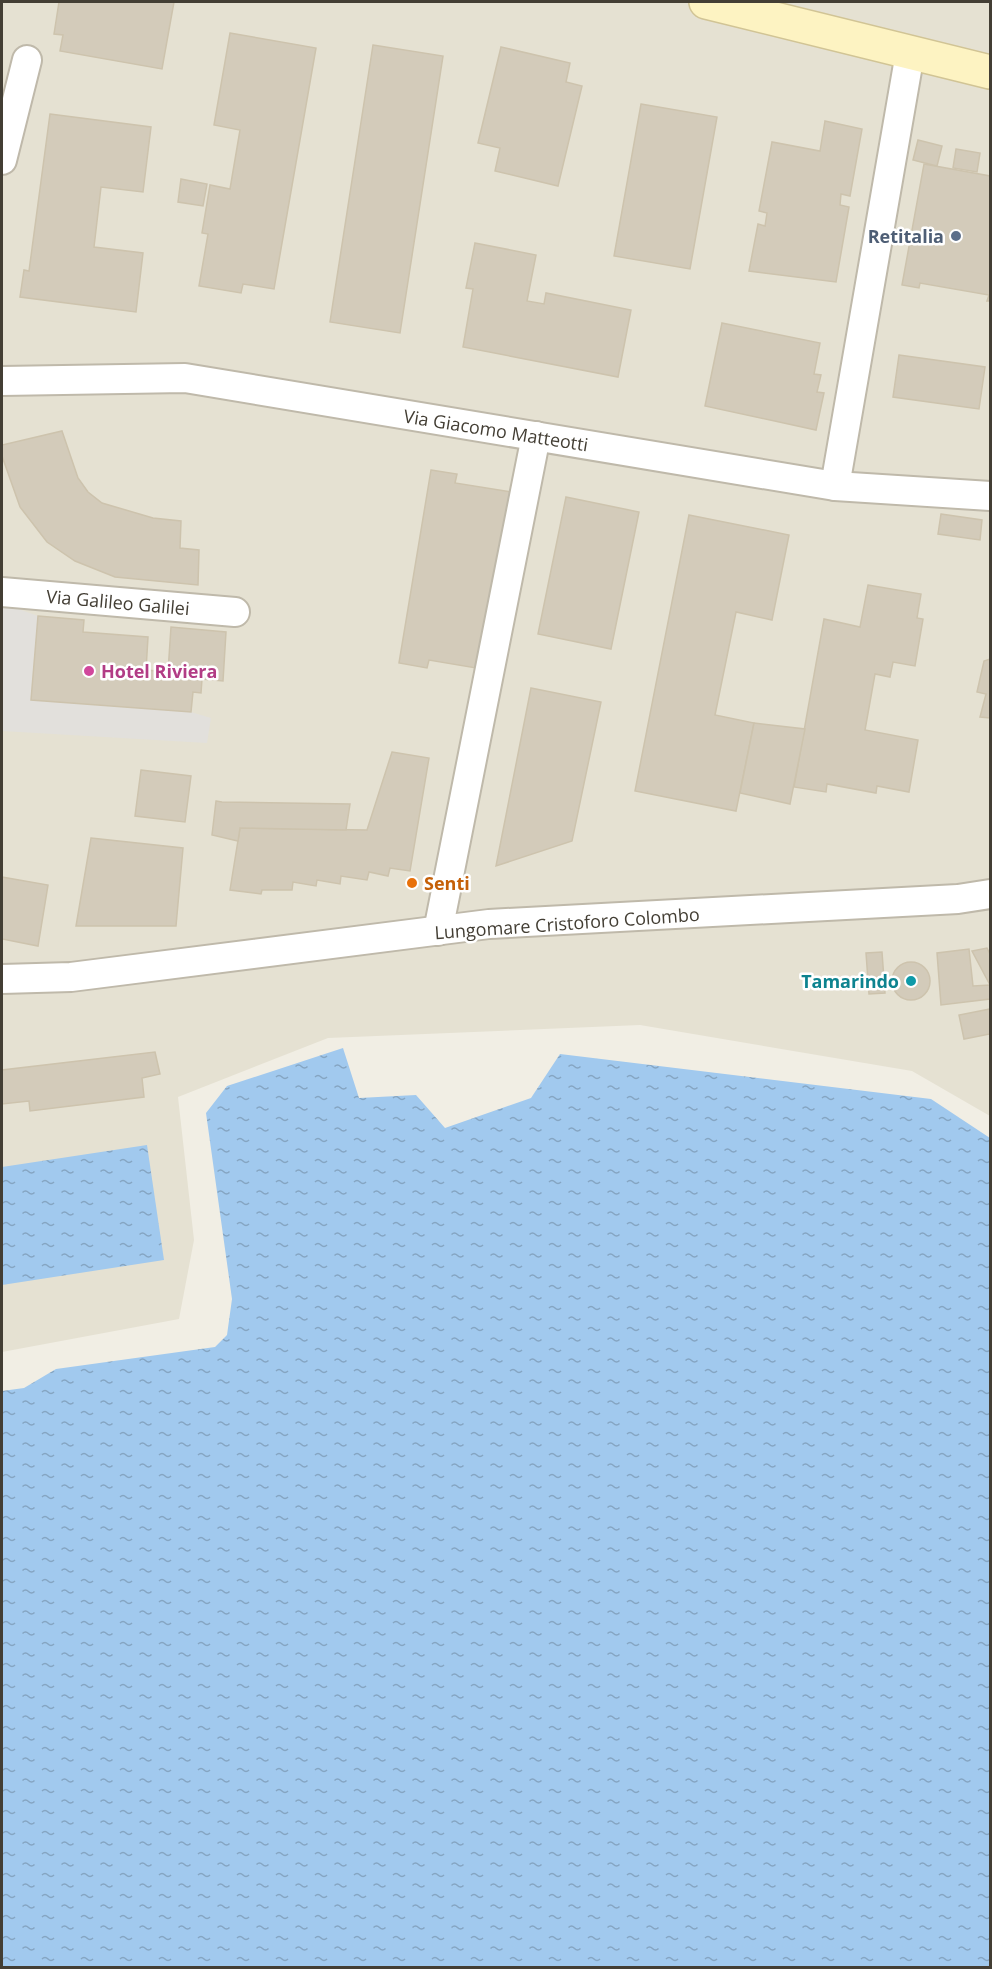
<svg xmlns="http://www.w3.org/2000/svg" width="992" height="1969" viewBox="0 0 992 1969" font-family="'Open Sans',sans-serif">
  <defs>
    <pattern id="water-ripples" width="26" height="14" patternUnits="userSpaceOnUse" patternTransform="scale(1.5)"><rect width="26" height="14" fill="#a1c9ee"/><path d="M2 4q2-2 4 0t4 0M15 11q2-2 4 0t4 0" fill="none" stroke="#85a5c2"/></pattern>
  </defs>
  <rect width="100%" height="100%" fill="#f1eee4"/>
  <polygon fill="#e5e1d2" points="2,2 990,2 990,1116 912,1071 640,1025 328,1038 178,1097 194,1240 179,1319 2,1352"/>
  <polygon fill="#e2e0dc" points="2,603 38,616 31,700 191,712 211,718 207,743 2,731"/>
  <g fill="url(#water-ripples)">
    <polygon points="343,1048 359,1098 416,1095 445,1128 531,1098 560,1054 931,1099 990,1138 990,1967 2,1967 2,1391 24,1388 56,1369 215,1347 227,1335 232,1299 206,1113 227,1086"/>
    <polygon points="147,1145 164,1260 2,1285 2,1167"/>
  </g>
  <g fill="#d3cbba" stroke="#cdc3ad" stroke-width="1.5">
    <polygon points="59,2 174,2 162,69 60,51 63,35 54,34"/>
    <polygon points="230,33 316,48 274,289 243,284 241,293 199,286 208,234 202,233 210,185 230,189 240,130 214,125"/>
    <polygon points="373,45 443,56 400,333 330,322"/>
    <polygon points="501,47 570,63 566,82 582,86 558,186 495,171 500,148 478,143"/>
    <polygon points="641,104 717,117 690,269 614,256"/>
    <polygon points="50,114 151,127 143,192 101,187 94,247 143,253 136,312 20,297 24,270 29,271"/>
    <polygon points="825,121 862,129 850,196 841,194 840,205 849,207 836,282 749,271 758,224 765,226 767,213 759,211 772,142 820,151"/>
    <polygon points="918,140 942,146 937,166 913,160"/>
    <polygon points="956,149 980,153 977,172 953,168"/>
    <polygon points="924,164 990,176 990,301 987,301 989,295 920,283 919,288 902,285"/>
    <polygon points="181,179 207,184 203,206 178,202"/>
    <polygon points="475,243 536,255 527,301 544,304 546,293 631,310 618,377 463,347 473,289 466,288"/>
    <polygon points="722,323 820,343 814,374 821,375 817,392 824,393 816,430 705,406"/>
    <polygon points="899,355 985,367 979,409 893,397"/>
    <polygon points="62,431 78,478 88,492 102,503 153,518 181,521 180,548 199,550 198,585 115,577 75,561 47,542 20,507 2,456 2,445"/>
    <polygon points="431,470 457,474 455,483 511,492 482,669 429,660 427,668 399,663"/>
    <polygon points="566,497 639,512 611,649 538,634"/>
    <polygon points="941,514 982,520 980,540 938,534"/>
    <polygon points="689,515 789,535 772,620 736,612 715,715 754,723 736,811 635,791"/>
    <polygon points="868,585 921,594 917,618 923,619 915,666 893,662 890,677 875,674 865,730 918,740 909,792 877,786 876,793 827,784 826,792 794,787 824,619 860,627"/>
    <polygon points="38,616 84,620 83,632 148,637 146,670 168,672 171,627 226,632 223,681 202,679 201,693 193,692 191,712 31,700"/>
    <polygon points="990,659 990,718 980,717 986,694 977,692 984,661"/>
    <polygon points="531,688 601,702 572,841 496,866"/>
    <polygon points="754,723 805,729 790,804 740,793"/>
    <polygon points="392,752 429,758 410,871 390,868 388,876 369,872 367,880 341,876 340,884 317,880 316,886 293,882 292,890 262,890 261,894 230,890 240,828 367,830"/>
    <polygon points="141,770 191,776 185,822 135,816"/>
    <polygon points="216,801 222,802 350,804 346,830 240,828 238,841 212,835"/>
    <polygon points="91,838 183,848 176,926 76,926"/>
    <polygon points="2,877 48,885 38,946 2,939"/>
    <polygon points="987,948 990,954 990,985 972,951"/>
    <polygon points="969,949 973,986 990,985 990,999 941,1005 937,953"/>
    <polygon points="882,952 885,993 869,994 866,953"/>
    <circle cx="911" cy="981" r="19"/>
    <polygon points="990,1009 990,1034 964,1039 959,1015"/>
    <polygon points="155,1052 160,1074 142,1078 144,1097 30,1111 29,1101 2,1104 2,1070"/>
  </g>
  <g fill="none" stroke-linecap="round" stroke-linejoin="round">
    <g stroke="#bfb9aa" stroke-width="32">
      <g id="minor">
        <polyline points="2,160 27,60"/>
        <polyline points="2,381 185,378 835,486 990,496"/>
        <polyline points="835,486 910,53"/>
        <polyline points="2,592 235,612"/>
        <polyline points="438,931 536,436"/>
        <polyline points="2,979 71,977 489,924 958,899 990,894"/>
      </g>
    </g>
    <g stroke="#d1c495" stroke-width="36">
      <polyline id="secondary" points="706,2 990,72"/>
    </g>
    <use href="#minor" stroke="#fff" stroke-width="28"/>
    <use href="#secondary" stroke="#fdf3c2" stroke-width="33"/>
  </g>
  <circle fill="#5c6f8a" stroke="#fff" stroke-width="2" cx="956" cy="236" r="6"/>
  <circle fill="#d1479c" stroke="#fff" stroke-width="2" cx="89" cy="671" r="6"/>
  <circle fill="#e8710a" stroke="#fff" stroke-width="2" cx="412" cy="883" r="6"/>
  <circle fill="#0f9aa8" stroke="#fff" stroke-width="2" cx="911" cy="981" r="6"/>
  <g text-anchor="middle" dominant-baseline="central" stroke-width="5" stroke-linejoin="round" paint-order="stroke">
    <g font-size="18" font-weight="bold" fill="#4e5e75" stroke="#fff" text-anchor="end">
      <text x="944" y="236">Retitalia</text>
    </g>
    <g font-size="18" fill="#433e34" stroke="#fff">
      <text transform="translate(496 430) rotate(9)">Via Giacomo Matteotti</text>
      <text transform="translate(118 602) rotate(5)">Via Galileo Galilei</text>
      <text transform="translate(567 923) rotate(-4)">Lungomare Cristoforo Colombo</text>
    </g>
    <g font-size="18" font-weight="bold" fill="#b23c85" stroke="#fff" text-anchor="start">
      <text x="101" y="671">Hotel Riviera</text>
    </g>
    <g font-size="18" font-weight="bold" fill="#c56008" stroke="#fff" text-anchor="start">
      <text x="424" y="883">Senti</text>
    </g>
    <g font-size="18" font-weight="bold" fill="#0d838f" stroke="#fff" text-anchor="end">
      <text x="899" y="981">Tamarindo</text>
    </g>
  </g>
  <rect width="992" height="1969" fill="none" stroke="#433e34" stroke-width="6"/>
</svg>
